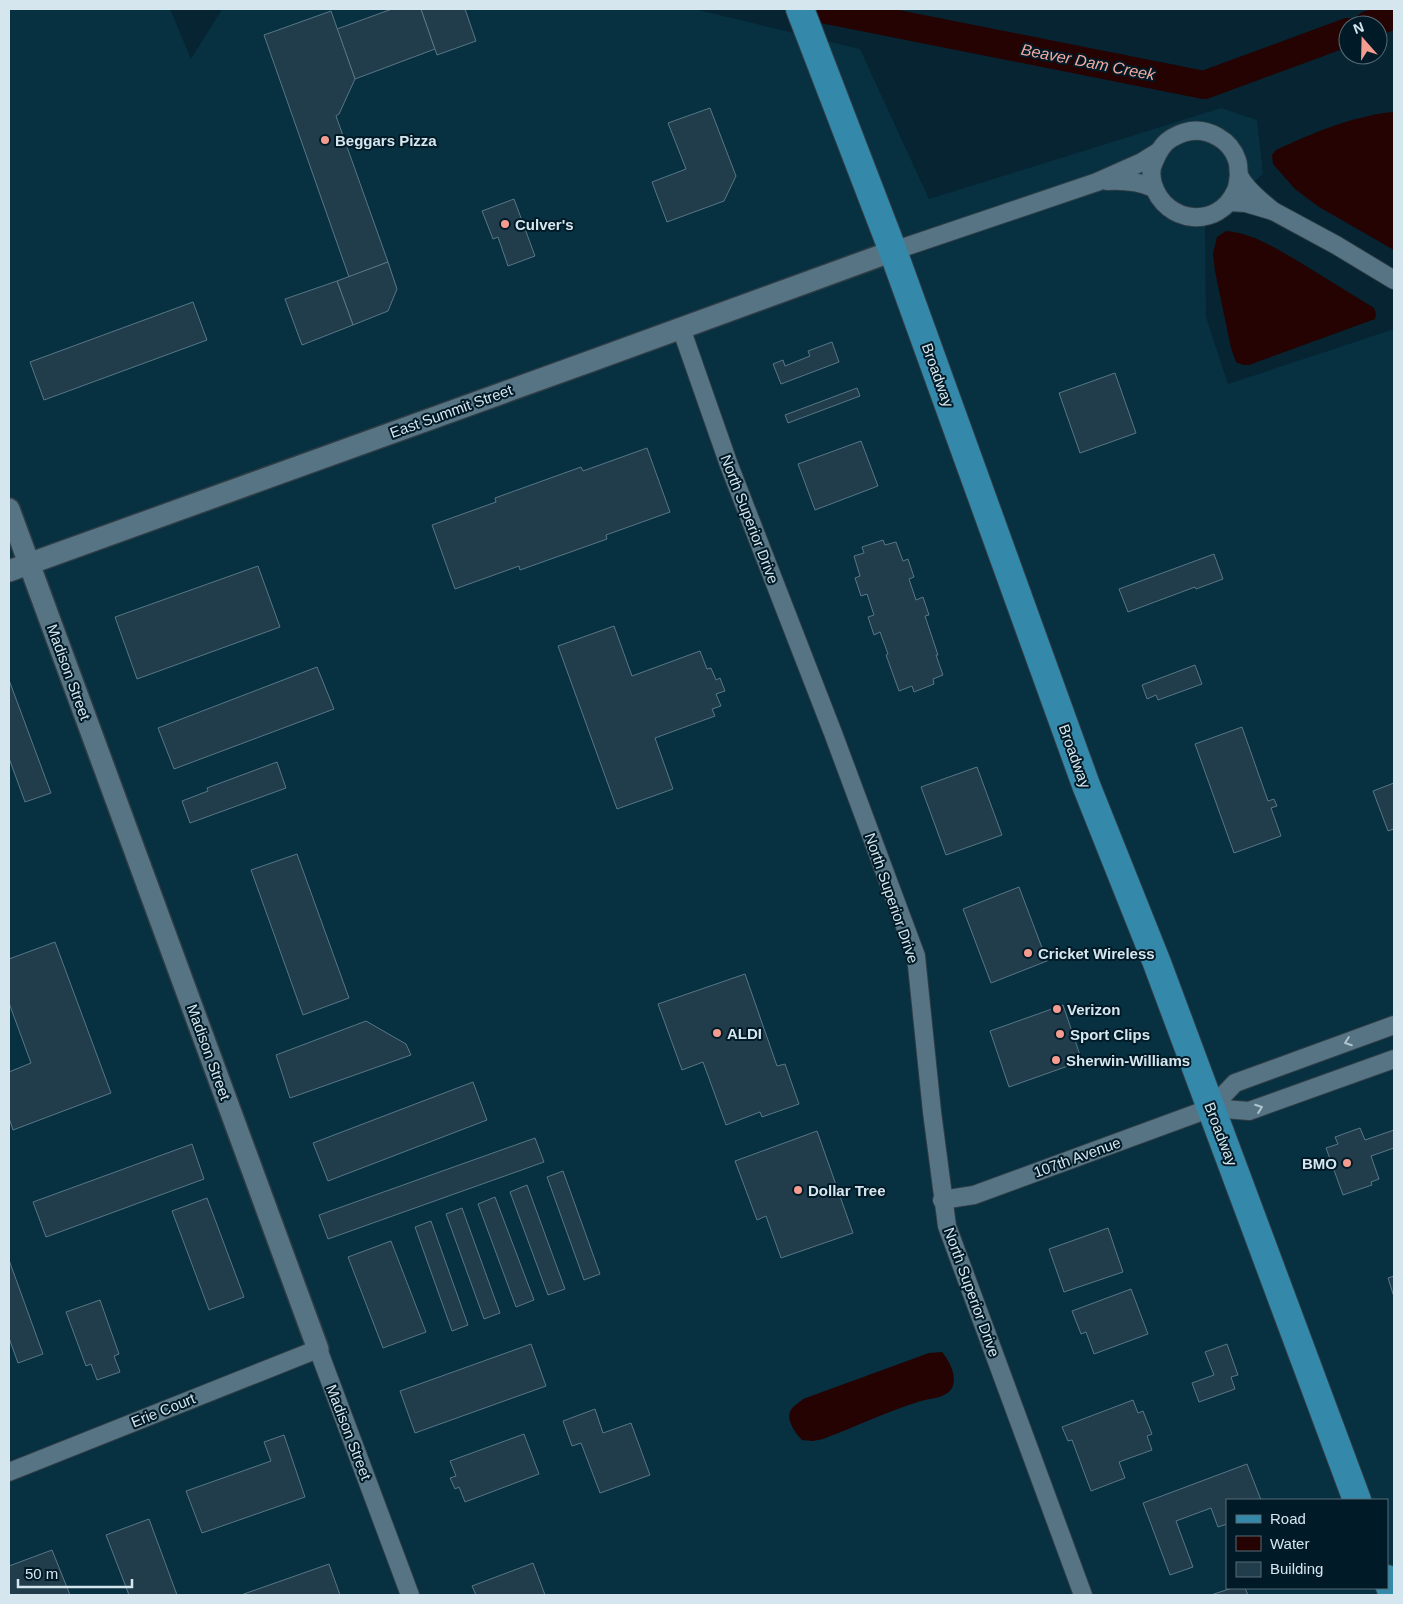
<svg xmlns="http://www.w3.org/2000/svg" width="1403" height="1604" viewBox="0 0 1403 1604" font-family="Helvetica,sans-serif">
  <rect width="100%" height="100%" fill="#062431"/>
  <path fill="#073040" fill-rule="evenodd" d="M9 9H170L191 59 222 9H694L860 49 929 199 1221 108 1257 120 1263 174 1205 226 1206 317 1228 384 1394 329V1595H9ZM1227 1500H1387V1588H1227Z"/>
  <g fill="#240302">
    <path d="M1392 112 1394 113V250L1319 207 1295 189 1273 164 1272 155 1276 150C1313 133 1350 117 1392 112Z"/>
    <path d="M1226 231C1253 233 1277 249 1301 263 1325 278 1350 293 1374 308L1376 314 1375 319 1249 365H1243L1236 362 1231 348 1215 271 1213 254 1217 237Z"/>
    <path d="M942 1352C949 1360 958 1377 952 1388 946 1398 932 1398 921 1401 888 1411 855 1427 823 1439L813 1441 802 1440C796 1434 785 1419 791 1410 793 1406 800 1402 803 1399L929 1353Z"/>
  </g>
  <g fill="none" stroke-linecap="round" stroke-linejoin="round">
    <g stroke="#240302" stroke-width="28">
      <polyline points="822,9 1204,85 1348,32"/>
      <polyline points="1368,25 1394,15"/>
    </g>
  </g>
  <g fill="#213d4b" stroke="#587786">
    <polygon points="392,9 421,9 435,49 355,79 337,29"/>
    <polygon points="421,9 465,9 476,41 437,55"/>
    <polygon points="331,11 355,79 339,114 336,116 388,262 349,277 264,35"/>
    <polygon points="710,108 736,176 724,201 667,222 652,182 686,169 668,123"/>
    <polygon points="514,199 535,256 508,266 498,237 493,239 482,211"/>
    <polygon points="388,262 397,289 388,311 353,325 337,281"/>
    <polygon points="337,281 353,325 302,345 285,299"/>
    <polygon points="193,302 207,340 44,400 30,362"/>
    <polygon points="832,342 839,362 781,384 773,364 783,360 785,366 810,356 808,351"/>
    <polygon points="1115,373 1136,433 1080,453 1059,393"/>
    <polygon points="857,388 860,396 788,423 785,415"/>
    <polygon points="861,441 878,486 815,510 798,464"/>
    <polygon points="647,448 670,512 606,535 607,539 520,570 519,566 455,589 432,525 496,502 495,498 581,467 583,471"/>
    <polygon points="883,540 885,545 896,542 903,561 908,559 914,577 909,579 916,600 923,597 929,615 925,616 938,655 936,655 943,675 933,679 934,684 914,692 912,686 899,691 886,655 888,654 880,632 874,635 868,617 874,615 867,594 861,596 855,578 860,576 854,556 864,553 862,547"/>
    <polygon points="1214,554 1223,579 1196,589 1195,587 1128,612 1119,589"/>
    <polygon points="258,566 280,627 137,679 115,617"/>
    <polygon points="614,626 632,676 700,651 707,669 711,668 716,680 720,678 725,691 716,694 721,706 712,709 715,716 655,738 673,789 617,809 558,646"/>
    <polygon points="1195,665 1202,684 1158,700 1156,695 1147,699 1142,685"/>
    <polygon points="317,667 334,709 174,769 158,728"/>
    <polygon points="9,680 51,793 25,802 9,758"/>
    <polygon points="1242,727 1268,801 1274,799 1277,806 1271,808 1281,836 1234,853 1195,744"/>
    <polygon points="277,762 286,788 190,823 182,801 208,791 207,788"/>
    <polygon points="977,767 1002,835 946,855 921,787"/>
    <polygon points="1394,783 1394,829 1388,831 1373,791"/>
    <polygon points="297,854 349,998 303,1015 251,870"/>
    <polygon points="1019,887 1047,961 991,983 963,909"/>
    <polygon points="55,942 111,1093 13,1130 9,1118 9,1072 31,1063 9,1003 9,959"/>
    <polygon points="745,974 777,1066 785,1064 799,1104 762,1117 760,1112 726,1125 703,1062 682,1070 658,1004"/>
    <polygon points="1063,1005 1082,1061 1009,1087 990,1031"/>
    <polygon points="366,1021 406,1044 411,1055 290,1098 276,1055"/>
    <polygon points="473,1082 487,1120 328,1181 313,1143"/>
    <polygon points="1360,1128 1365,1140 1394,1130 1394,1148 1371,1156 1379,1179 1371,1182 1372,1185 1343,1195 1326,1148 1338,1144 1335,1137"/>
    <polygon points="817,1131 853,1233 781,1258 766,1216 757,1220 735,1161"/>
    <polygon points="535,1138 544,1162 328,1239 319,1215"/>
    <polygon points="192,1144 204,1179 46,1237 33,1202"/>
    <polygon points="563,1171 600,1274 584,1280 547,1177"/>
    <polygon points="527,1185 565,1289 548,1295 510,1192"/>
    <polygon points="495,1197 534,1300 516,1307 478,1204"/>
    <polygon points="207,1198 244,1297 209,1310 172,1211"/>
    <polygon points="462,1208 500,1313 484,1319 446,1214"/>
    <polygon points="431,1221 468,1325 452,1331 415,1227"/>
    <polygon points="1108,1228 1123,1272 1064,1292 1049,1249"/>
    <polygon points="391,1241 426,1332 383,1348 348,1257"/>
    <polygon points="9,1260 43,1354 18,1363 9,1338"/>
    <polygon points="1394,1276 1394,1297 1388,1278"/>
    <polygon points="1131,1289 1148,1334 1094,1354 1086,1332 1081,1334 1072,1311"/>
    <polygon points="100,1300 119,1354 114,1356 120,1372 97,1380 91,1364 86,1366 66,1312"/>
    <polygon points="531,1344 546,1386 415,1433 400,1391"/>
    <polygon points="1227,1344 1238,1375 1231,1377 1235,1389 1199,1402 1192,1383 1214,1375 1205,1352"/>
    <polygon points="1133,1400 1138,1413 1143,1411 1152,1434 1147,1436 1152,1450 1119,1462 1125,1478 1091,1491 1072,1440 1068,1441 1062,1427"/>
    <polygon points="595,1409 603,1433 631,1423 650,1475 600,1493 581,1443 572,1446 563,1421"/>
    <polygon points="524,1434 539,1474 465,1502 459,1487 455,1489 450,1478 456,1476 450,1461"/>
    <polygon points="284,1435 305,1497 202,1533 186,1491 271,1461 264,1442"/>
    <polygon points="1247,1464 1261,1500 1227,1500 1227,1524 1218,1527 1211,1508 1176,1521 1193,1567 1170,1575 1143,1503"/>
    <polygon points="149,1519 177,1595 129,1595 106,1535"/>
    <polygon points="52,1550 70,1595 9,1595 9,1566"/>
    <polygon points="533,1563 545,1595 476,1595 472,1586"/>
    <polygon points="329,1564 340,1595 241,1595"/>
    <polygon points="1232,1588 1245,1588 1248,1595 1211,1595"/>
  </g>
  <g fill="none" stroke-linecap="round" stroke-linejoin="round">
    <g stroke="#2f3d46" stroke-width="20">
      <g id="minor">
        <path d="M1239 175C1238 180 1238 186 1236 190 1219 230 1165 224 1153 184 1151 177 1151 168 1154 162 1158 152 1163 143 1172 138 1187 129 1203 128 1218 137 1227 142 1234 151 1237 160 1239 165 1238 171 1239 175 1244 187 1263 203 1273 211"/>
        <path d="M1107 181C1124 180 1138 181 1154 188"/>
        <polyline points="1229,202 1246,203 1273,211 1336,245 1394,280"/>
        <polyline points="893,251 1097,182 1142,162 1158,152"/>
        <polyline points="681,328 729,465 833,733 916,956 932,1112 947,1226 1083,1595"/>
        <polyline points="1211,1108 1235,1083 1394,1025"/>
        <polyline points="942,1200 974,1195 1211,1108 1249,1111 1394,1059"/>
        <polyline points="9,1472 318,1349 410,1595"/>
      </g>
    </g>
    <g stroke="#2f3d46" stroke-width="24">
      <g id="tertiary">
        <polyline points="9,509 318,1349"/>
        <polyline points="9,571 591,361 893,251"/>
      </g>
    </g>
    <g stroke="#2f3d46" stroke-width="30">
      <g id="primary">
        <polyline points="800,9 893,251 1086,785 1157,963 1357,1500"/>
        <polyline points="1387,1579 1393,1595"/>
      </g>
    </g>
    <use href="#minor" stroke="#567483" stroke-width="18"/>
    <use href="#tertiary" stroke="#567483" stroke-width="21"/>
    <use href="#primary" stroke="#3488a9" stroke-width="28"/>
  </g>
  <defs><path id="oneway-chevron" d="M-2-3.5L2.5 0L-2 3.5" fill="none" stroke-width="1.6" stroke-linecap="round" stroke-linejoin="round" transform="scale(1.25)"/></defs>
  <g stroke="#b0c4cf">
    <use href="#oneway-chevron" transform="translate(1348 1042) rotate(160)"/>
    <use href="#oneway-chevron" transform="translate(1259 1108) rotate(-20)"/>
  </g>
  <g fill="#f59c90" stroke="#001b27" stroke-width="2">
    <circle cx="325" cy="140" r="5"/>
    <circle cx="505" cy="224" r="5"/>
    <circle cx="1028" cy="953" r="5"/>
    <circle cx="1057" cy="1009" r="5"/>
    <circle cx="717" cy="1033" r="5"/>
    <circle cx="1060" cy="1034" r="5"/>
    <circle cx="1056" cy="1060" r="5"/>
    <circle cx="1347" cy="1163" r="5"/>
    <circle cx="798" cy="1190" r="5"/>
  </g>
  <g text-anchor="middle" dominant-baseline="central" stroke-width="4" stroke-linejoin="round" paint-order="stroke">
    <g font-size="15" font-weight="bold" fill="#d6e6ef" stroke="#001b27" text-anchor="start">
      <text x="335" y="140">Beggars Pizza</text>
      <text x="515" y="224">Culver's</text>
      <text x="1038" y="953">Cricket Wireless</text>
      <text x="1067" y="1009">Verizon</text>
      <text x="727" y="1033">ALDI</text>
      <text x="1070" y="1034">Sport Clips</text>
      <text x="1066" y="1060">Sherwin-Williams</text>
      <text x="1337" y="1163" text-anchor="end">BMO</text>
      <text x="808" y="1190">Dollar Tree</text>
    </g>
    <g font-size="15" fill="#d6e6ef" stroke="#001b27">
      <text transform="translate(938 375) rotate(70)">Broadway</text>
      <text transform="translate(451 411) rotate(-20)">East Summit Street</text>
      <text transform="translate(750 519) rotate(69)">North Superior Drive</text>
      <text transform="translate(69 672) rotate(70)">Madison Street</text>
      <text transform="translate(1075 756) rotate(70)">Broadway</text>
      <text transform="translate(892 898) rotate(71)">North Superior Drive</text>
      <text transform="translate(209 1052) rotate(70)">Madison Street</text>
      <text transform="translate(1221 1134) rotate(69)">Broadway</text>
      <text transform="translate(1077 1157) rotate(-20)">107th Avenue</text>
      <text transform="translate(972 1292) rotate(70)">North Superior Drive</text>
      <text transform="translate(163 1410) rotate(-22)">Erie Court</text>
      <text transform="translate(349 1432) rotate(69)">Madison Street</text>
    </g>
    <g font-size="16" font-style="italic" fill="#f5aaa0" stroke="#001b27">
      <text transform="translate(1088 62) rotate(11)">Beaver Dam Creek</text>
    </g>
  </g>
  <rect width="1403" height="1604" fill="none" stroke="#d6e6ef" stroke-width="20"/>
  <rect x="1226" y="1499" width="162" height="90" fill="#001b27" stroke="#566c77"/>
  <rect x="1236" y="1515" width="25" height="8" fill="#3488a9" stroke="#566c77"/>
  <text x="1270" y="1524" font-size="15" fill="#d6e6ef">Road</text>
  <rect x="1236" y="1536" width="25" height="15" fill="#240302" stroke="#566c77"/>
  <text x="1270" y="1549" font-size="15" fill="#d6e6ef">Water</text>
  <rect x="1236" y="1562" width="25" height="15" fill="#213d4b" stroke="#566c77"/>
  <text x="1270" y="1574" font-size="15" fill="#d6e6ef">Building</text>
  <g transform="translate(1363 40) rotate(340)"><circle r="24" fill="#001b27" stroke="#566c77"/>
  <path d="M0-4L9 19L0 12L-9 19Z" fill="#f59c90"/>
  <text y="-8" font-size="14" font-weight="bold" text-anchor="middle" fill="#d6e6ef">N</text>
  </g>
  <path d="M18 1579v8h114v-8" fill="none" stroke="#d6e6ef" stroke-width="2.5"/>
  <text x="25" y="1579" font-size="15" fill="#d6e6ef" stroke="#001b27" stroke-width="4" paint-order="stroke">50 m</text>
</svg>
